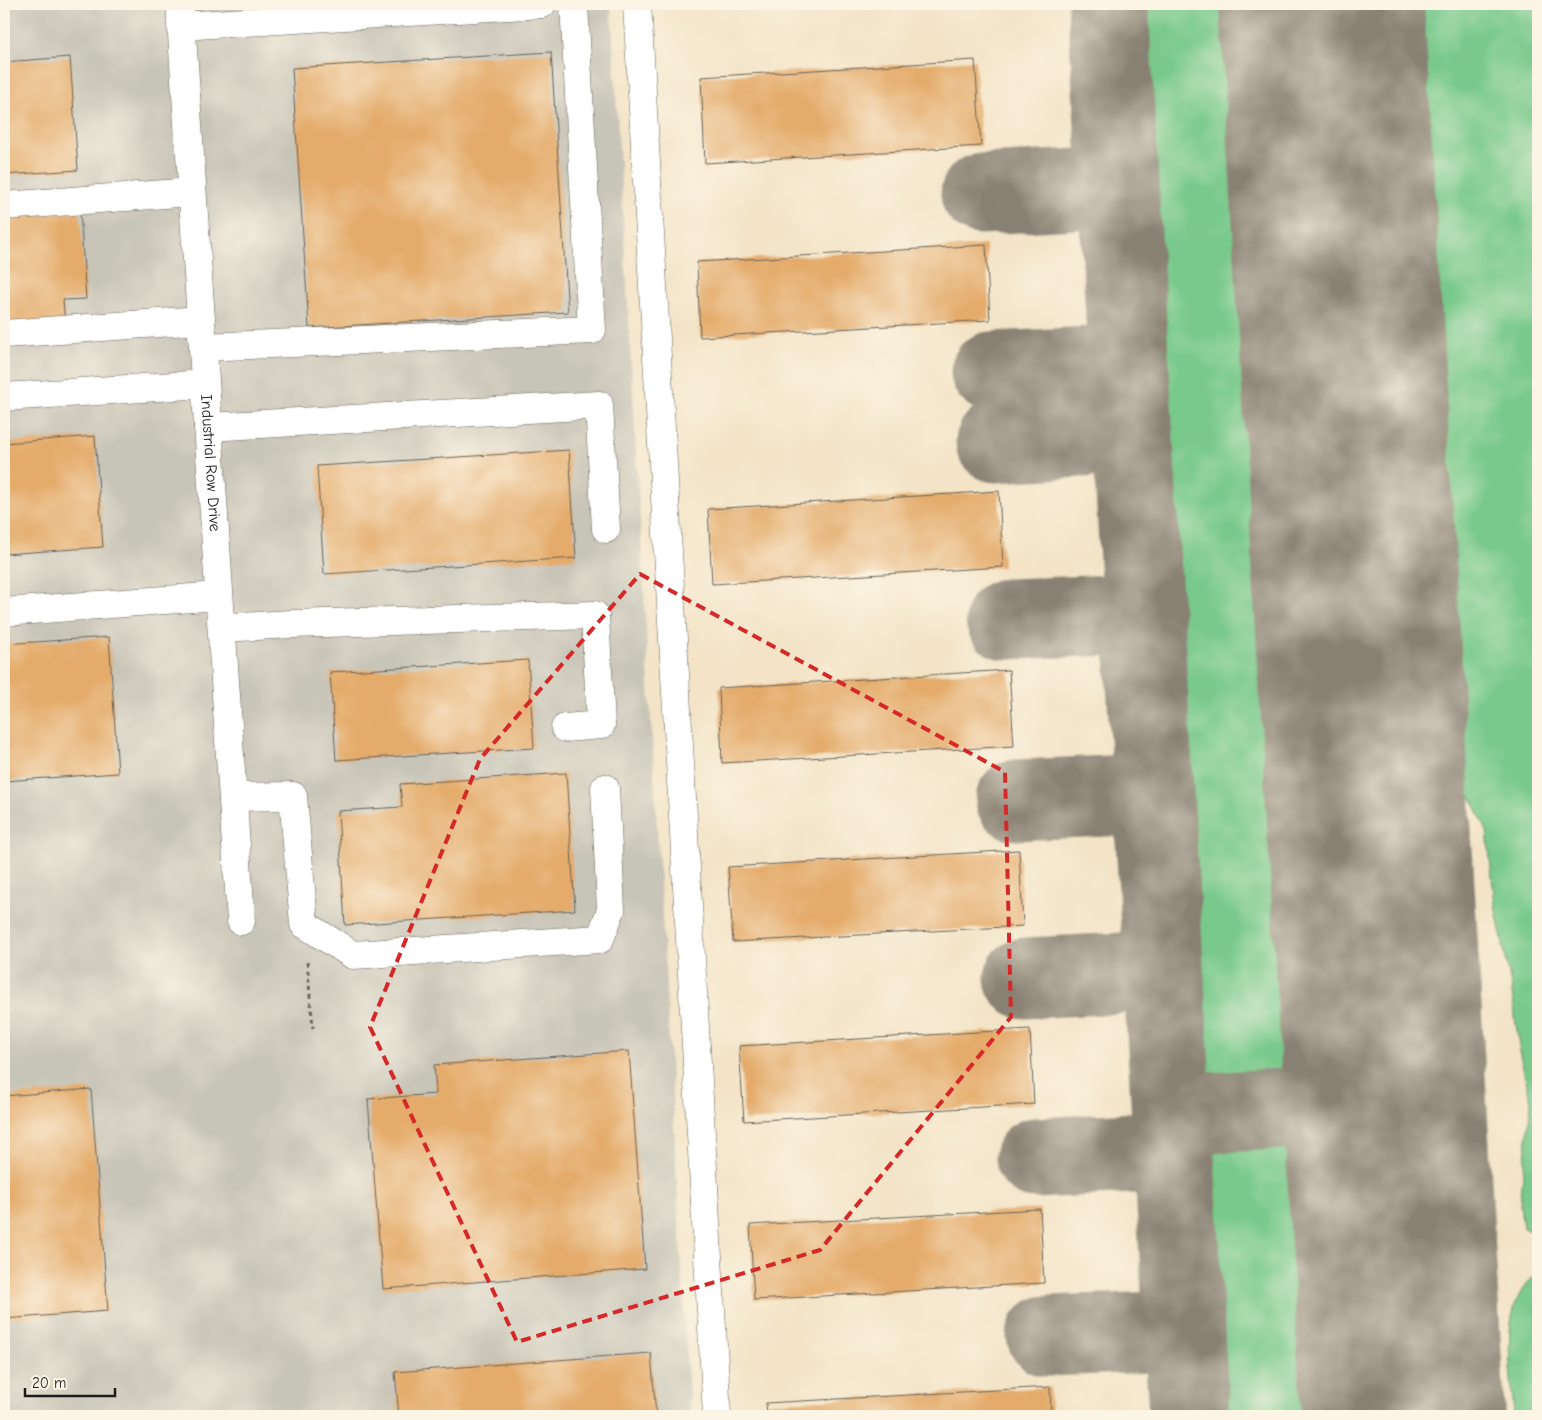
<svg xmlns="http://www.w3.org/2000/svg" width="1542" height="1420" viewBox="0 0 1542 1420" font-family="'Comic Neue',sans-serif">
  <rect width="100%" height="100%" fill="#fcf5e5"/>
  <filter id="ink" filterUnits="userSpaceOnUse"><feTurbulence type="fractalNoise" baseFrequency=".02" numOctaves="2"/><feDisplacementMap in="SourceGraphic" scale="10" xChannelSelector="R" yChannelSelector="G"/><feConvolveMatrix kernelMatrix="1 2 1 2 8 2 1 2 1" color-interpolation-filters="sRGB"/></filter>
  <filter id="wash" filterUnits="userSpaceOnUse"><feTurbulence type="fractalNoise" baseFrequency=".0096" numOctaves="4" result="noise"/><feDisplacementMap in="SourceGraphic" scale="20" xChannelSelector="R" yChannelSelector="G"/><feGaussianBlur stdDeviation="1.12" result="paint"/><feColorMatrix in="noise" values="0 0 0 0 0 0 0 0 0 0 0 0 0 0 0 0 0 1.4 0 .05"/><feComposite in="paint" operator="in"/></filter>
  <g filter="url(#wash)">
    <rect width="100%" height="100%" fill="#f3e4c7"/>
    <polygon fill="#c7c5b8" points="4,4 611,4 690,1416 4,1416"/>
    <g fill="#78c98b" stroke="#4a7254">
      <polygon points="1126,4 1280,4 1342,1077 1285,1091 1275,1092 1265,1092 1199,1083 1184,1013"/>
      <polygon points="1370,4 1538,4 1538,1235 1523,1228 1520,1205 1531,1102 1520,1055 1511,985 1495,905 1487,831 1470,795 1469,829 1473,907 1470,982 1460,1014 1475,1085 1489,1233 1500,1416 1453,1416"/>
      <polygon points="1280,1126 1346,1133 1362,1416 1207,1416 1196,1220 1204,1143"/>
      <path d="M1538 1274V1416H1514C1512 1374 1496 1302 1538 1274Z"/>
    </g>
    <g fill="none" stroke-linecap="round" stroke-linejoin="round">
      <g stroke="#888072" stroke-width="81">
        <polyline points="1108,4 1189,1416"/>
        <polyline points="981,194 1118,187"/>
        <polyline points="991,372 1129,365"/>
        <polyline points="996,442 1132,434"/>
        <polyline points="1006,619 1143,614"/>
        <polyline points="1016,800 1153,794"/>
        <polyline points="1025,978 1163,971"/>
        <polyline points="1171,1115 1385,1103"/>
        <polyline points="1035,1158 1173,1151"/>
        <polyline points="1047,1336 1184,1331"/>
      </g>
      <polyline stroke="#888072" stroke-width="204" points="1322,4 1403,1416"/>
    </g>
    <g id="blocks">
      <g fill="#e4ab6a">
        <polygon points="551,52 568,312 309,328 292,68"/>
        <polygon points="70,57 78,170 4,175 4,62"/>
        <polygon points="975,60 981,146 705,163 701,77"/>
        <polygon points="80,211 86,299 63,300 65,323 4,328 4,217"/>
        <polygon points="986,245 990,320 700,337 697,262"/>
        <polygon points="95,436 103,547 4,554 4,443"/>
        <polygon points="569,450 576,558 324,574 317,466"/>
        <polygon points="999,491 1003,567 712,584 708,509"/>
        <polygon points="109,637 118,773 4,781 4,644"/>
        <polygon points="528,660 534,748 336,760 330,672"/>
        <polygon points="1009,670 1014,746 722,763 719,688"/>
        <polygon points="566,773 575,910 345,925 338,811 402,807 400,784"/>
        <polygon points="1019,850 1023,926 733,942 728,867"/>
        <polygon points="1030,1029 1034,1104 744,1121 739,1046"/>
        <polygon points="629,1051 645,1269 383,1289 368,1099 436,1094 434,1065"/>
        <polygon points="91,1089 108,1311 4,1319 4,1096"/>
        <polygon points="1040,1209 1044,1283 754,1300 750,1225"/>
        <polygon points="651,1353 656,1416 399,1416 395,1372"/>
        <polygon points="1050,1387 1051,1416 767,1416 766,1403"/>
      </g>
    </g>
  </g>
  <g filter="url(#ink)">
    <use href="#blocks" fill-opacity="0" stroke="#676258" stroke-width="1"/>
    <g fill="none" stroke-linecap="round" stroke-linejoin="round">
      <g stroke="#676258" stroke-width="29">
        <g id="minor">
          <path id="s1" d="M180 4 241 921"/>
          <polyline points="637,4 717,1416"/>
          <polyline points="181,26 542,4"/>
          <polyline points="4,206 192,192"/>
          <polyline points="4,334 201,320"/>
          <polyline points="203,347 592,330 574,4"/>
          <polyline points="4,397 205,384"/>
          <polyline points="208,427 599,405 606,529"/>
          <polyline points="4,612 219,596"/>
          <polyline points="222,628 292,624 595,615 601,725 565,728"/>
          <polyline points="233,797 293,796 304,924 353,955 600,939 611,910 605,788"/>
        </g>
      </g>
      <polyline stroke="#676258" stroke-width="3" stroke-dasharray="4 4" stroke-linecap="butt" points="307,962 313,1028"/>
      <use href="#minor" stroke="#fff" stroke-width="28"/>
    </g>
  </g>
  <path fill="none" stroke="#d62828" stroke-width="4" stroke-dasharray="10 6" stroke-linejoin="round" d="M640 574 1005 772 1011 1017 820 1250 517 1342 370 1027 480 759Z"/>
  <g text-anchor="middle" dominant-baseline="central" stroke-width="4" stroke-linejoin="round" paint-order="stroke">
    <g font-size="16" fill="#1c1c1c" stroke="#fcf5e5">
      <text stroke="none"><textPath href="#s1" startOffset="460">Industrial Row Drive</textPath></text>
    </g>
  </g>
  <rect width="1542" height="1420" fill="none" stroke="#fcf5e5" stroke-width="20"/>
  <path d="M25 1388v8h90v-8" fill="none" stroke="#1c1c1c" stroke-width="2.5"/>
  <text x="32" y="1388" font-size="15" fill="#1c1c1c" stroke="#fcf5e5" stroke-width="4" paint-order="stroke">20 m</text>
</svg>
